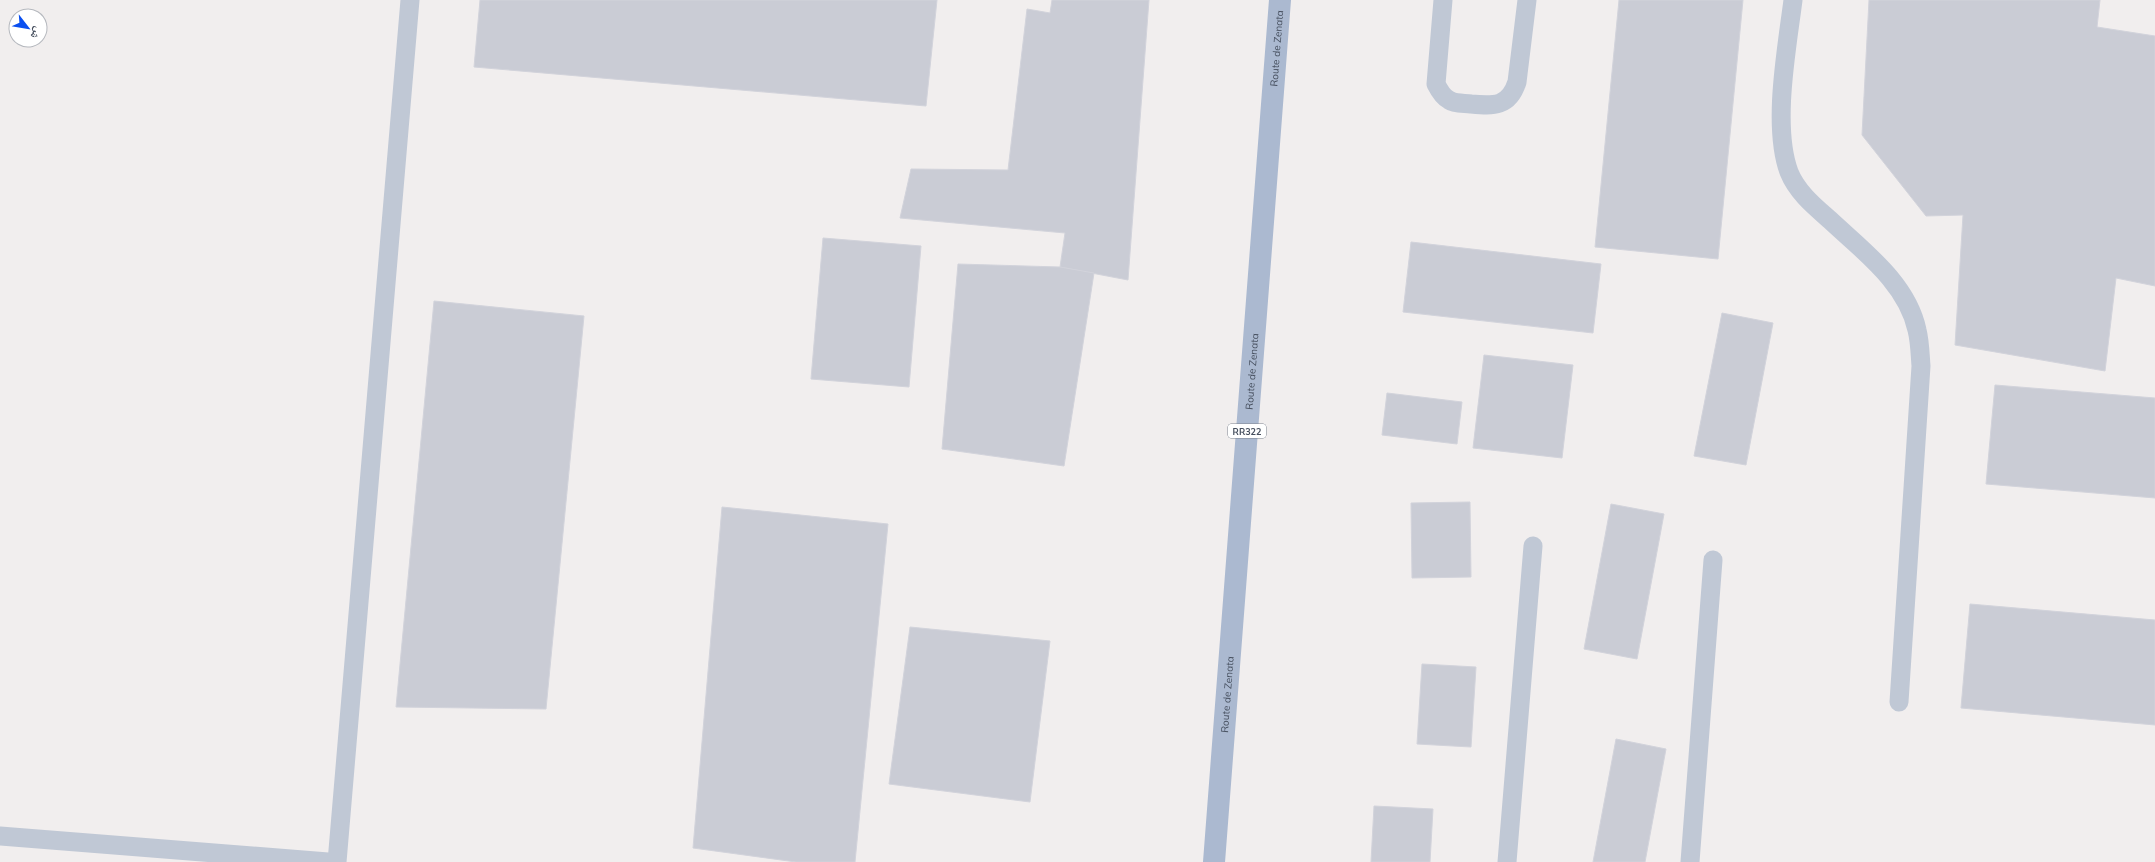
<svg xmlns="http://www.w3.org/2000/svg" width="2155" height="862" viewBox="0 0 2155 862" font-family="Mulish,'Noto Naskh Arabic',sans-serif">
  <rect width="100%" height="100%" fill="#f1eeee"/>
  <g fill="#caccd5" stroke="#d2d3db">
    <polygon points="480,0 937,0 926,106 474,67"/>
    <polygon points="1052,0 1149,0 1128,280 1060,267 1065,233 900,218 911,169 1008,170 1027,9 1050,13"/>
    <polygon points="1619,0 1743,0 1718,259 1595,247"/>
    <polygon points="1869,0 2100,0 2097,27 2155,36 2155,286 2116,278 2105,371 1955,345 1963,215 1926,216 1862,135"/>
    <polygon points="823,238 921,246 909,387 811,379"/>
    <polygon points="1411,242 1601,264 1593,333 1403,312"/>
    <polygon points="958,264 1060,267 1094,273 1064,466 942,449"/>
    <polygon points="434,301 584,316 546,709 396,707"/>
    <polygon points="1722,313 1773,323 1746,465 1694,456"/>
    <polygon points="1484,355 1573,365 1562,458 1473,448"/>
    <polygon points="1995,385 2155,398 2155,498 1986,484"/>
    <polygon points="1387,393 1462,402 1457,444 1382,435"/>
    <polygon points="1470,502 1471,577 1412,578 1411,503"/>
    <polygon points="1611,504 1664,514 1637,659 1584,649"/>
    <polygon points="722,507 888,524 855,862 796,862 693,848"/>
    <polygon points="1970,604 2155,620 2155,725 1961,708"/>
    <polygon points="910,627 1050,641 1030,802 889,784"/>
    <polygon points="1422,664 1476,667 1471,747 1417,744"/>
    <polygon points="1616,739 1666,749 1645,862 1593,862"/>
    <polygon points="1374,806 1433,809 1430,862 1371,862"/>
  </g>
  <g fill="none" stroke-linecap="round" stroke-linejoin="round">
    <g stroke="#c0c8d5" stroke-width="19">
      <path d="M1443 0 1436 84C1439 90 1443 97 1449 100 1455 104 1464 103 1471 104 1494 106 1509 107 1517 82L1527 0"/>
      <path d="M1793 0C1787 48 1772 126 1789 172 1797 192 1814 206 1830 220 1863 251 1907 283 1917 330 1920 342 1920 354 1921 366L1899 702"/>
      <polyline points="0,836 328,862"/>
      <polyline points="337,862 410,0"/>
      <polyline points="1507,862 1533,546"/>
      <polyline points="1690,862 1713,560"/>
    </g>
    <path stroke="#abb9d0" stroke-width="22" id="s1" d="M1214 862 1280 0"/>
  </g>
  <g text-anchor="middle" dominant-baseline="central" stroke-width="3" stroke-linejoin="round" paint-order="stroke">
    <rect fill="#fff" stroke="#7d838e" stroke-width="1" x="1228" y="424" width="38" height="14" rx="3"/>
    <g font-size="9" font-weight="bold" fill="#454e5d">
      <text x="1247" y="431">RR322</text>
    </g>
    <g font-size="10" fill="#454e5d" stroke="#fff">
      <text stroke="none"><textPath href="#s1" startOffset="816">Route de Zenata</textPath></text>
      <text stroke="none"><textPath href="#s1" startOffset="492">Route de Zenata</textPath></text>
      <text stroke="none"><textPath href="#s1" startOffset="168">Route de Zenata</textPath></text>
    </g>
  </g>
  <g transform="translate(28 28) rotate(121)"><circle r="19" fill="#ffffff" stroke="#b5b8be"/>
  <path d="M0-3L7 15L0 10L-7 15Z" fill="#0a4ff0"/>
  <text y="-6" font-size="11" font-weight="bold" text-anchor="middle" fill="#454e5d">ش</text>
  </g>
</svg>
